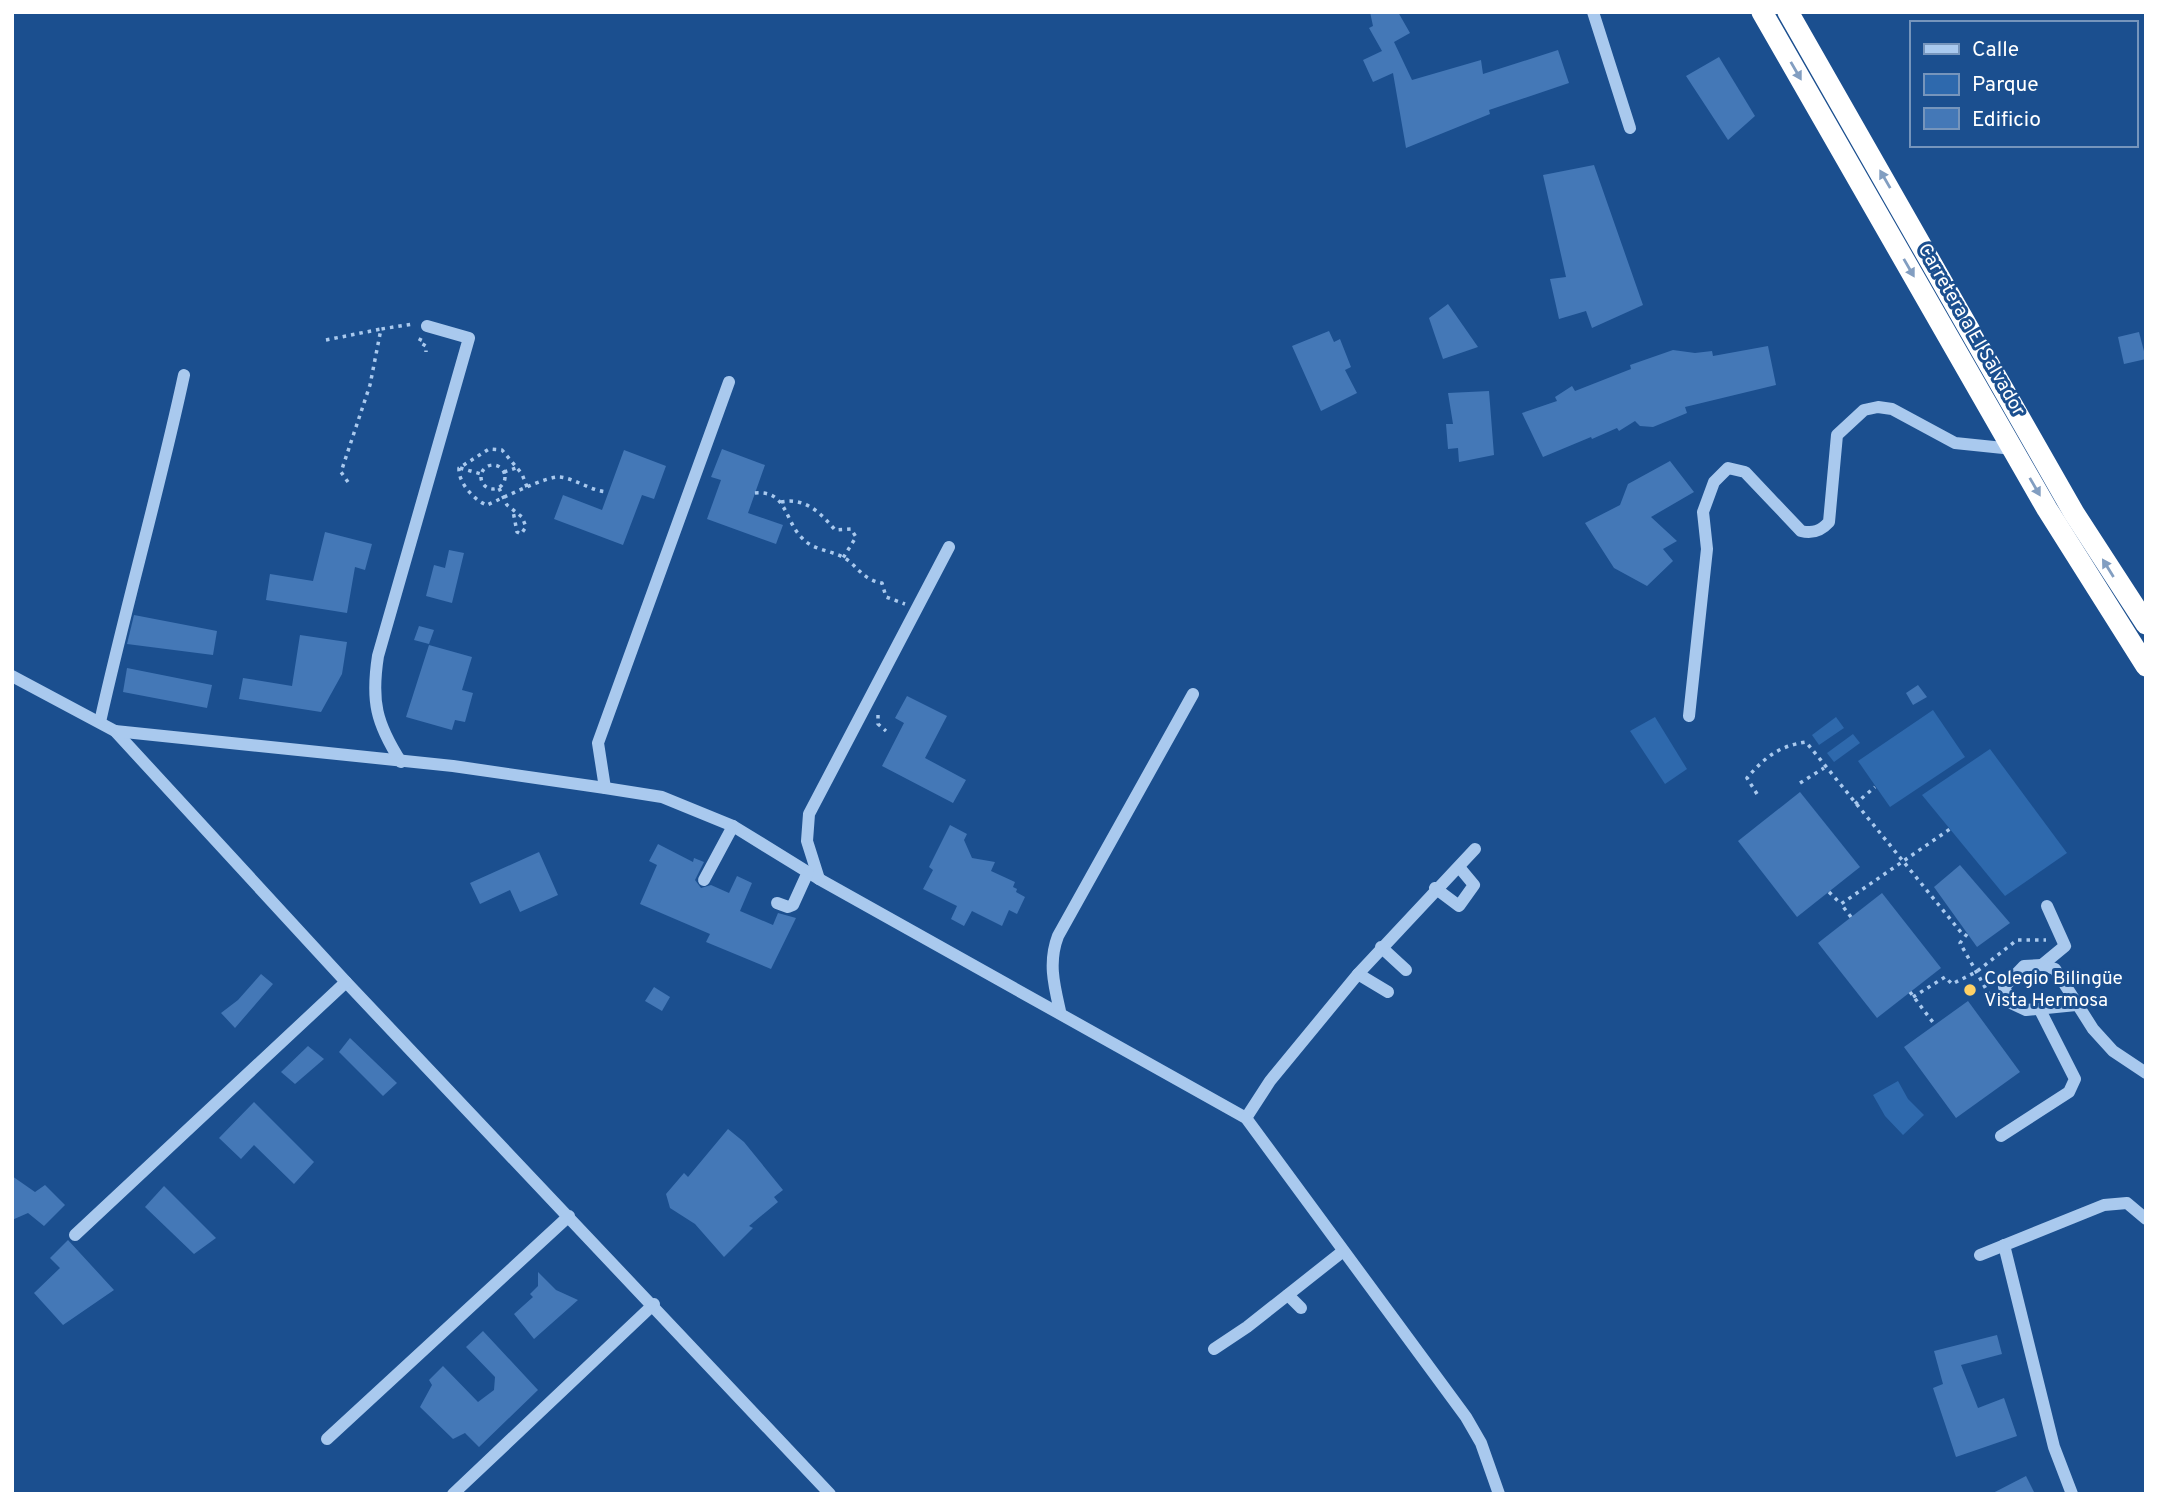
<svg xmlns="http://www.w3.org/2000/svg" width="2158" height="1506" viewBox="0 0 2158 1506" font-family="Overpass,sans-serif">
  <rect width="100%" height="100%" fill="#1b4f8f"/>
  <g fill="#2e69ad">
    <polygon points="1933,710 1965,757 1890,807 1858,761"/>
    <polygon points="1655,717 1687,769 1665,784 1630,731"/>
    <polygon points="1836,717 1844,728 1819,745 1812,735"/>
    <polygon points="1853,734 1860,743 1834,762 1827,753"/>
    <polygon points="1990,749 2067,853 2005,896 1922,795"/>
    <polygon points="1898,1081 1908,1099 1924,1115 1903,1135 1885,1116 1873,1095"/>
  </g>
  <g fill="#4478b7">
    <polygon points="1370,12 1398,12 1410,33 1394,42 1412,80 1481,60 1483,74 1558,50 1569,83 1489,110 1490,114 1406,148 1393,73 1373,82 1363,60 1382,51 1369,28 1373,26"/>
    <polygon points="1719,57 1755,116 1728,140 1686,76"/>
    <polygon points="1594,165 1643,305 1592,328 1586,311 1559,319 1550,279 1566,277 1543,175"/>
    <polygon points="1448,304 1478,347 1443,359 1429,318"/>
    <polygon points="1329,331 1334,342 1340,339 1351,367 1345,370 1357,393 1321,411 1292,346"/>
    <polygon points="2139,332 2146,359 2124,364 2118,337"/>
    <polygon points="1768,346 1776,385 1685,407 1687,413 1653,427 1640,426 1635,421 1619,431 1617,428 1592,439 1591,437 1543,457 1522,413 1557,401 1555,397 1572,386 1575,391 1631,369 1630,365 1673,350 1695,353 1712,351 1713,356"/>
    <polygon points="1489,391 1494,455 1459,462 1458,448 1448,449 1446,424 1453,424 1448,393"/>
    <polygon points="722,449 765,465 748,513 783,525 776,544 707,519 721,480 711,477"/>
    <polygon points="624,450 666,466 654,499 642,495 623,545 554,519 563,495 602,510"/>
    <polygon points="1670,461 1694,492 1651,517 1677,541 1663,549 1673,561 1647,586 1614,568 1585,523 1620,505 1628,484"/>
    <polygon points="325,532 372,544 365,570 355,567 347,613 266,600 270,574 313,581"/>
    <polygon points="449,550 464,553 452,603 426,596 434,565 445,568"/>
    <polygon points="134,615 217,631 213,655 127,644"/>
    <polygon points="419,626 434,630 429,644 414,640"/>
    <polygon points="300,635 347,642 342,674 321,712 239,699 243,678 292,686"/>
    <polygon points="429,645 472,657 462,690 473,693 465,722 455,720 452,730 406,717"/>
    <polygon points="127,668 212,685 207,708 123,692"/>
    <polygon points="1918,685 1927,697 1913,705 1906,693"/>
    <polygon points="907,696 947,716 925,758 966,780 953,803 882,766 904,723 895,718"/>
    <polygon points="1800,792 1860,867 1797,917 1738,841"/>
    <polygon points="950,825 967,834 964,840 972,858 995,862 991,871 1015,882 1013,887 1017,889 1016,892 1025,897 1017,914 1009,910 1002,926 972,911 964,926 951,919 957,906 923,889 933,870 929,867"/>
    <polygon points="658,844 693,862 694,858 704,862 695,880 701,888 711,885 729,893 737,876 752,883 740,911 773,925 778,913 796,918 771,969 706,942 710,934 640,904 657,865 649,861"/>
    <polygon points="539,852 558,895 520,912 510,890 480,904 470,883"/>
    <polygon points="1960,865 2010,923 1977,947 1934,887"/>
    <polygon points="1882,893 1941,968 1877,1018 1818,943"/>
    <polygon points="261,974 273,984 235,1028 221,1013 238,1000"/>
    <polygon points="654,987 670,997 662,1011 645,1001"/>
    <polygon points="1968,1001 2020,1072 1956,1118 1904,1047"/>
    <polygon points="350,1038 397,1083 383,1096 339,1052"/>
    <polygon points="308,1046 324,1059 295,1084 281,1072"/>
    <polygon points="254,1102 314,1162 294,1184 254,1145 241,1159 219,1138"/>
    <polygon points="728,1129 744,1142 783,1190 774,1197 778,1202 749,1226 753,1228 724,1257 695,1224 670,1208 666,1194 684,1173 688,1177"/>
    <polygon points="12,1176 35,1192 45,1185 65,1205 44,1226 28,1213 12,1220"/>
    <polygon points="164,1186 216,1238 194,1254 145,1207"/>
    <polygon points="68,1240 114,1290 63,1325 34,1293 60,1268 50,1258"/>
    <polygon points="538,1272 556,1290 578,1300 534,1339 514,1314 533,1297 530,1294 538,1286"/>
    <polygon points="483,1331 538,1390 479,1447 465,1433 453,1439 420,1407 432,1385 429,1380 443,1366 478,1402 494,1390 495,1377 466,1347"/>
    <polygon points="1997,1335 2002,1354 1961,1365 1978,1408 2004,1398 2017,1436 1956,1457 1933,1388 1943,1384 1934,1351"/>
    <polygon points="2026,1476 2035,1494 1991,1494"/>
  </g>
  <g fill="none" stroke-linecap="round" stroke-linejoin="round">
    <g stroke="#a9c9ee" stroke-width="3.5" stroke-dasharray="3.5 5" stroke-linecap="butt">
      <polyline points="421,338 419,342 426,346 426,352"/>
      <polyline points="326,340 381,329"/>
      <circle cx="493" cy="477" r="12"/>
      <polyline points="460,468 481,474"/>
      <polyline points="504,472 516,468"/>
      <polyline points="348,482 341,472 370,385 381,329 413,324"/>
      <path d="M527 487 522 474 502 450 489 449 459 468C458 483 475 501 487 505 503 498 546 476 560 477 577 479 590 491 608 492"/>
      <polyline points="499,488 507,505 522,517 526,527 521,534 517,532 513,511"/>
      <path d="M755 493C787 490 784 520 802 538 814 552 837 550 850 562 861 572 866 580 882 583L886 597 905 604"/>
      <path d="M781 502C805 497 821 513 835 530L851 529 856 537 843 558"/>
      <polyline points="878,715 878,724 886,731"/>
      <polyline points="1800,783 1824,768"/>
      <path d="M1757 794 1747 778C1765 757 1779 746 1806 742L1964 936"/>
      <polyline points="1855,804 1875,787"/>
      <polyline points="1829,892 1841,904"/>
      <polyline points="1851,917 1841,904 1950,829"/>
      <polyline points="1967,934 1960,943 1990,996"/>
      <polyline points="1910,992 1935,1025"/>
      <polyline points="1913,997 1945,977 1952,984 1976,972 2017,940 2046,940"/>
    </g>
    <g stroke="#a9c9ee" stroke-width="12">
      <polyline points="1593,12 1630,128"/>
      <polyline points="12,676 115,731 346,982 830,1494"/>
      <path d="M1689 716 1707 549 1703 512 1714 482 1728 468 1745 472 1801 531C1813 534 1821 531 1829 522L1837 435 1864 410 1878 407 1892 409 1955 443 2013 449"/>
      <path d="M100 722C126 605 159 491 184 375"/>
      <polyline points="115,731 453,766 605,788 662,797 733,826 819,879 1246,1118 1466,1417 1481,1443 1499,1494"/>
      <path d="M401 762C376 723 371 701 378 656L469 338 427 326"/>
      <polyline points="605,788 598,743 729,382"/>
      <polyline points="819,879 807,841 809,814 949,547"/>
      <polyline points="704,880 733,826"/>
      <polyline points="1435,888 1459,906 1474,885 1459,867"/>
      <polyline points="777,903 788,907 793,905 808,872"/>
      <polyline points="1381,947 1406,970"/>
      <polyline points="2042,965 2065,946 2047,906"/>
      <polyline points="1358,974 1388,992"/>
      <polyline points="2076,1005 2026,1010 2011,1003 2004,987 2024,966 2042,965 2055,969 2093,1029 2113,1051 2146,1073"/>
      <path d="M1060 1011C1054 985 1048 962 1058 936L1193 694"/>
      <polyline points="1246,1118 1270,1081 1358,974 1475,849"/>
      <polyline points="2001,1136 2069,1092 2075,1079 2040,1010"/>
      <polyline points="75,1235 346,982"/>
      <polyline points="2004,1245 2054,1447 2072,1494"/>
      <polyline points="1980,1255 2104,1205 2127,1203 2146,1219"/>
      <polyline points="1288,1295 1301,1308"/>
      <polyline points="1214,1349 1247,1327 1342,1252"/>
      <polyline points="327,1439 569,1216"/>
      <polyline points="453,1494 654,1304"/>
    </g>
    <g stroke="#fff" stroke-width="21">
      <polyline points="1762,12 2047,509 2146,666"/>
      <polyline points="1788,12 2074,513 2146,624"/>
    </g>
  </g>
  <defs><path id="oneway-solid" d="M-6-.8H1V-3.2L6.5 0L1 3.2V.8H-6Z" transform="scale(1.75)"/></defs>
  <g fill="#829ec1">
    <use href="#oneway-solid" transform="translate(1796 71) rotate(60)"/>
    <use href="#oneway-solid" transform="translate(1885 179) rotate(-120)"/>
    <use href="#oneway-solid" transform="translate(1909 268) rotate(60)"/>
    <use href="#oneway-solid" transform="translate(2035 487) rotate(60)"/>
    <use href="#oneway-solid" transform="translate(2108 568) rotate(-122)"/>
  </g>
  <circle fill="#ffd166" stroke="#1b4f8f" stroke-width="2.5" cx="1970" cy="990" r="7"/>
  <g text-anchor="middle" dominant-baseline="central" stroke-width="6" stroke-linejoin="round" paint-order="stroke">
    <g font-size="19" fill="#fff" stroke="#1b4f8f">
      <text transform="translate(1971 330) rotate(60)">Carretera a El Salvador</text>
    </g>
    <g font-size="19" fill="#fff" stroke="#1b4f8f" text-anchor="start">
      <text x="1984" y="979">Colegio Bilingüe<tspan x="1984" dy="22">Vista Hermosa</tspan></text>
    </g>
  </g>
  <rect width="2158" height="1506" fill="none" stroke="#ffffff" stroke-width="28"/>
  <rect x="1910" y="21" width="228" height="126" fill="#1b4f8f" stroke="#7695bc" stroke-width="2"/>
  <rect x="1924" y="44" width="35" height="10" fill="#a9c9ee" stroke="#7695bc" stroke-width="2"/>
  <text x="1972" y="56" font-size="21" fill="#ffffff">Calle</text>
  <rect x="1924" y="74" width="35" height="21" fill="#2e69ad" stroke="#7695bc" stroke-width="2"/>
  <text x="1972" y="91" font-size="21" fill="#ffffff">Parque</text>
  <rect x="1924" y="108" width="35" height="21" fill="#4478b7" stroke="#7695bc" stroke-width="2"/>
  <text x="1972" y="126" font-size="21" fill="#ffffff">Edificio</text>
</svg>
